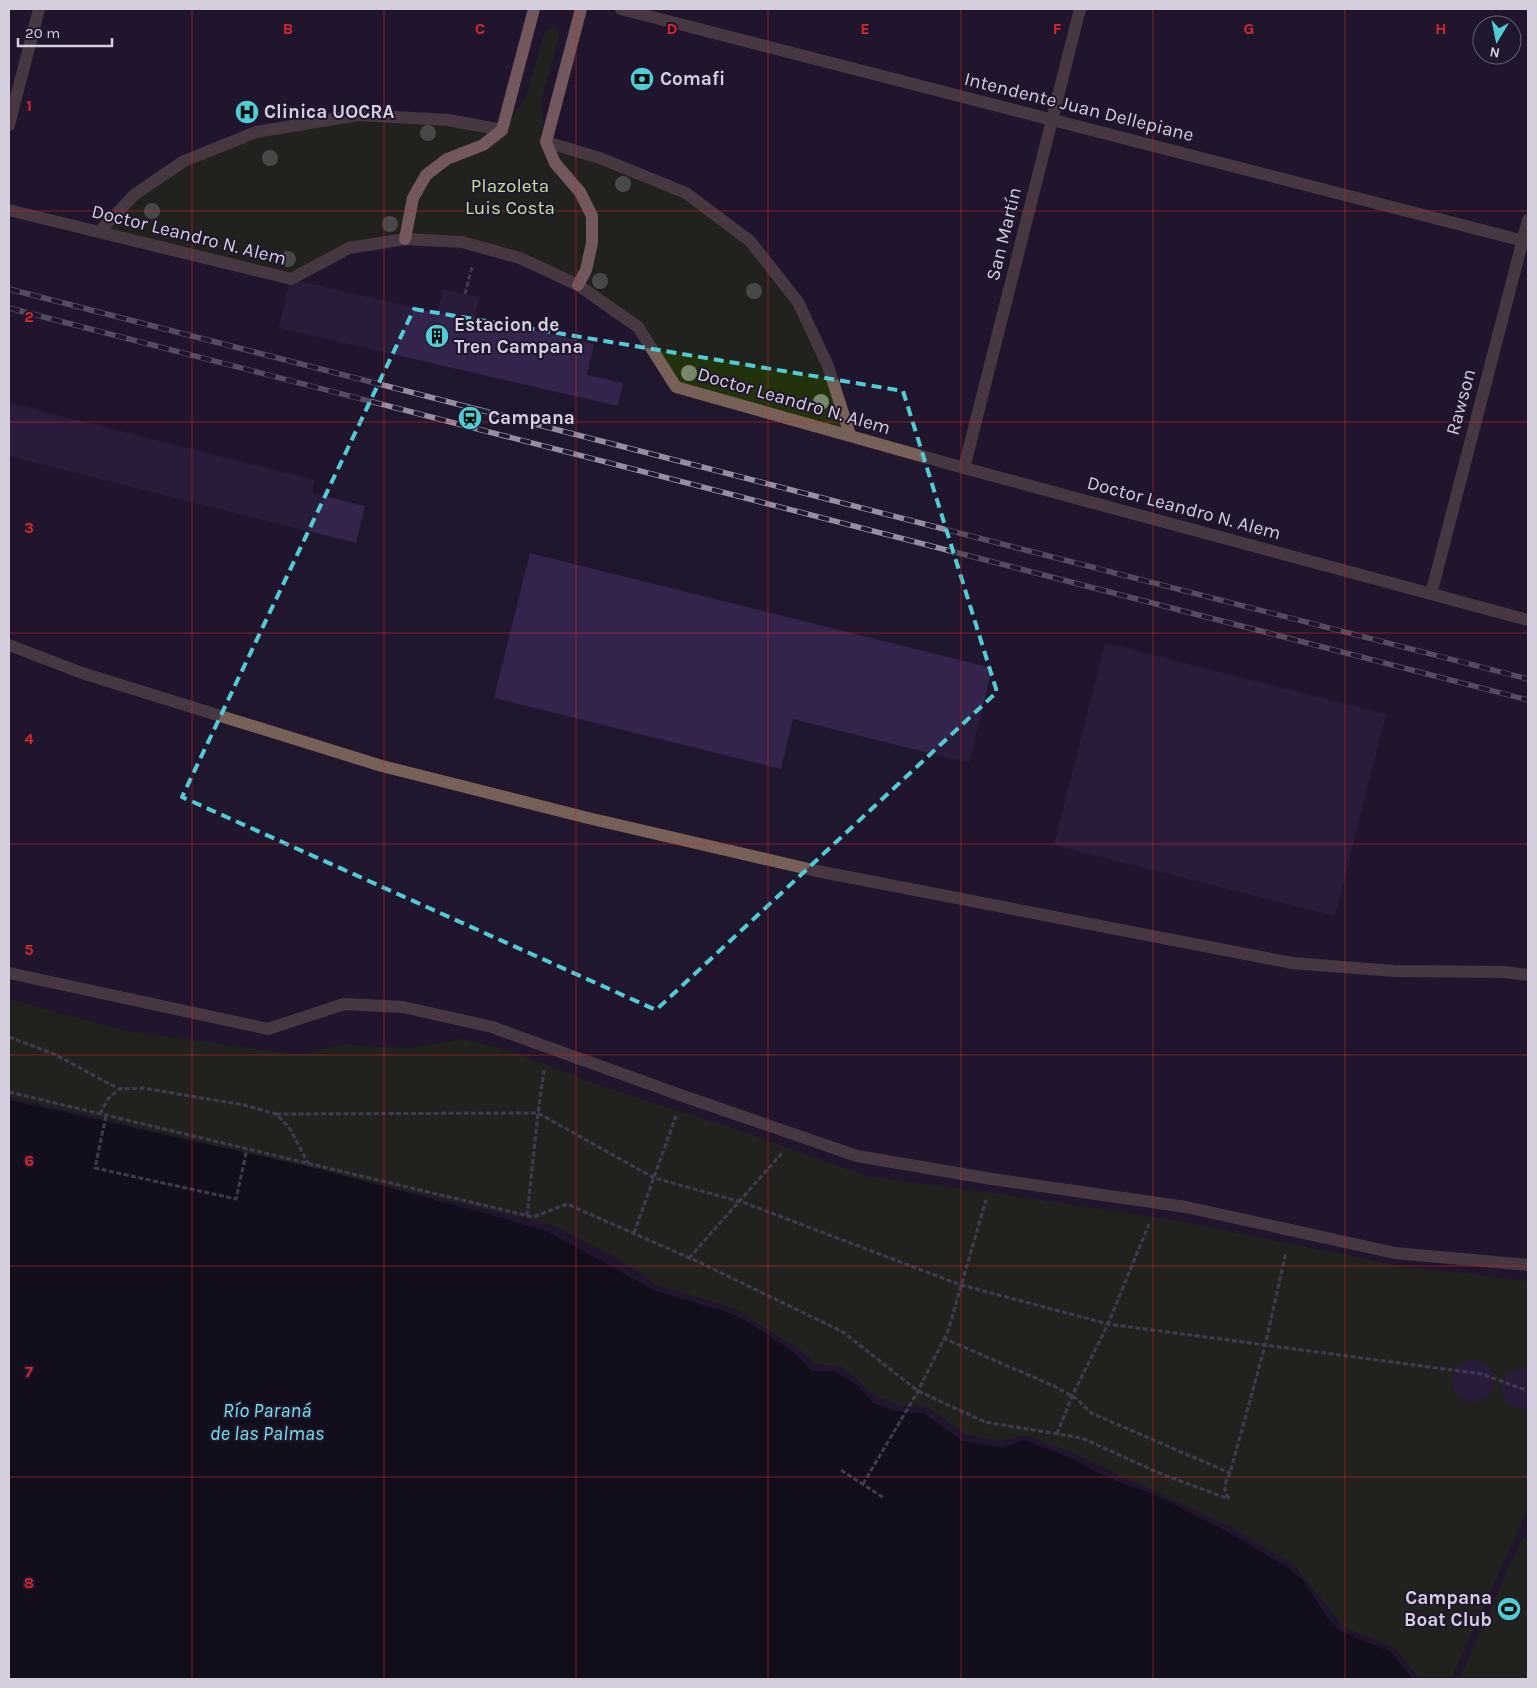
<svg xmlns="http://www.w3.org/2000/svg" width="1537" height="1688" viewBox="0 0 1537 1688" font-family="Karla,sans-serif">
  <rect width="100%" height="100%" fill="#20162d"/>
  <g fill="#22320b">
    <polygon points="554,27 559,31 559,37 541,102 546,142 686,193 750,241 798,302 850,435 676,387 638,327 578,285 462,242 349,248 291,279 99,232 184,161 256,132 358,115 502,130 526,98 544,33 548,29"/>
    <polygon points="9,999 126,1031 300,1055 344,1044 379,1047 411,1048 462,1039 510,1051 601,1086 738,1130 866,1176 1034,1199 1180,1221 1394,1265 1528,1281 1528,1508 1451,1679 1420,1679 1395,1648 1344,1627 1294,1565 1227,1525 1073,1453 1026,1435 1000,1441 966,1434 927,1407 903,1406 877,1397 841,1366 815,1364 803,1352 736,1309 657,1285 622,1261 553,1225 9,1097"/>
    <polygon points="1523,1537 1528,1539 1528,1679 1459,1679"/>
  </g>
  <polygon fill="#000607" points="9,1100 323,1170 503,1218 549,1232 654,1290 733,1314 764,1332 794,1353 812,1371 834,1371 858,1385 873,1403 892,1410 909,1413 923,1413 963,1441 1002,1448 1024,1440 1069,1457 1105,1476 1157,1496 1223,1529 1289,1568 1304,1581 1328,1619 1340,1631 1391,1652 1413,1679 9,1679"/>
  <g fill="#34234a">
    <polygon points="290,279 437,313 443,289 479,298 475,317 594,344 587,375 623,383 618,406 279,328"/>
    <polygon points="9,403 315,480 312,493 365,506 356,543 9,456"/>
    <polygon points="530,553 992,668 969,763 793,719 781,769 494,698"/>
    <polygon points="1105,643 1386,714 1335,916 1054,845"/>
    <circle cx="1473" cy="1381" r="21"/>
    <polygon points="1521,1368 1528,1369 1528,1409 1526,1410 1513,1407 1507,1403 1501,1391 1501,1384 1509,1372"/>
  </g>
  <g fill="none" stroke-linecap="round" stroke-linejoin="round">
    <g stroke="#6d6579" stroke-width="3" stroke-dasharray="5 2.5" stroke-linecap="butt">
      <polyline points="465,294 472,267"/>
      <polyline points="9,1037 54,1054 119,1089"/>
      <polyline points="9,1092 533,1217 567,1204 703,1264 843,1332 918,1391 985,1422 1082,1438 1159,1473 1229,1499"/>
      <polyline points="100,1114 108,1099 119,1089 143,1088 244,1105 276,1114 289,1127 308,1163"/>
      <polyline points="276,1114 538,1113 654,1178 745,1203 961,1285 1108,1324 1482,1374 1528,1391"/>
      <polyline points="106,1116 95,1168 236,1199 247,1149"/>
      <polyline points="527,1216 538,1113 544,1070"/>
      <polyline points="634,1233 676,1116"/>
      <polyline points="689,1258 782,1153"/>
      <polyline points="943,1338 1054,1386 1077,1399 1091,1413 1230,1473"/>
      <polyline points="1057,1434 1072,1396 1108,1324 1149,1224"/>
      <polyline points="841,1470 884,1498"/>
      <polyline points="863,1484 918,1391 948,1331 986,1200"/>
      <path d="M1229 1498C1222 1490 1225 1482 1230 1473L1265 1346 1286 1252"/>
    </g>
    <g stroke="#776058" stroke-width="12">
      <polyline points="621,9 1528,242"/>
      <polyline points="9,125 39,9"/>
      <polyline points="546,142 600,158 686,193 750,241 798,302 828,366 850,435"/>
      <polyline points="9,210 291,279 349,248 405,239 462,242 520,258 578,285 638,327 676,387 964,468 1528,620"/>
      <polyline points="99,232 134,195 184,161 256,132 358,115 448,120 502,130"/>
      <polyline points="964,468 1080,9"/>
      <polyline points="1431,594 1528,220"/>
      <polyline points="9,645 82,673 382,766 588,818 817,871 1292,963 1394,971 1505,972 1528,975"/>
      <polyline points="9,973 268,1029 344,1004 403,1007 492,1027 683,1096 857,1156 992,1179 1186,1207 1395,1253 1528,1265"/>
    </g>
    <g stroke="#d5a695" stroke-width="12">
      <polyline points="405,239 413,198 426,175 447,159 483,145 502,130 534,9"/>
      <polyline points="578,285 586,270 592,243 592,216 580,192 555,163 546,142 581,9"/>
    </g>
    <g stroke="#968ea1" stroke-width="5.5">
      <g id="rail">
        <polyline points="9,289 1528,679"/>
        <polyline points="9,308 1528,700"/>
      </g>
    </g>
    <use href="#rail" stroke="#20162d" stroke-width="4" stroke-dasharray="11" stroke-linecap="butt"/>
  </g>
  <g fill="#788669">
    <circle cx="428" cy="133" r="8"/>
    <circle cx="270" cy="158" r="8"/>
    <circle cx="623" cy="184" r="8"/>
    <circle cx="152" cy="211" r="8"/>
    <circle cx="390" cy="224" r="8"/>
    <circle cx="288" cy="259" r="8"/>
    <circle cx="600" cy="281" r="8"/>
    <circle cx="754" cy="291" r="8"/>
    <circle cx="689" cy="373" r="8"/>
    <circle cx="821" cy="402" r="8"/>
  </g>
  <path d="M0 0H1537V1688H0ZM414 309 903 391 997 692 656 1010 182 797Z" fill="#20162d" fill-opacity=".55" fill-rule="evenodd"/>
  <path fill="none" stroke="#51ccd4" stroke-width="4" stroke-dasharray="10 6" stroke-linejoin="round" d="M414 309 903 391 997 692 656 1010 182 797Z"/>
  <path fill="none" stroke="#d62828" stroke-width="1" stroke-opacity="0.55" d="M192 9V1679M384 9V1679M576 9V1679M768 9V1679M961 9V1679M1153 9V1679M1345 9V1679M9 211H1528M9 422H1528M9 633H1528M9 844H1528M9 1055H1528M9 1266H1528M9 1477H1528"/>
  <defs>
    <g id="bank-disc" transform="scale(1.25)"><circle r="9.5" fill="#51ccd4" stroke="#20162d"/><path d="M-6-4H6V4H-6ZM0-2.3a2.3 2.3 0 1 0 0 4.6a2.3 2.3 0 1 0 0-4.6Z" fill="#111"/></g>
    <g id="hospital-disc" transform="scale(1.25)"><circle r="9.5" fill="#51ccd4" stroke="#20162d"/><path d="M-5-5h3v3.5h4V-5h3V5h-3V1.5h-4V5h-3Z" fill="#111"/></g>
    <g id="building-disc" transform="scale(1.25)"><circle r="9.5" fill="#51ccd4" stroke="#20162d"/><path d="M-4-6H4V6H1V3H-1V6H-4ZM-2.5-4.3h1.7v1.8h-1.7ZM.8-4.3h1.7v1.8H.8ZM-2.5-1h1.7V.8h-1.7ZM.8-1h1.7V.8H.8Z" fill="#111"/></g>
    <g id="station-disc" transform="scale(1.25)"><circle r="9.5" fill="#51ccd4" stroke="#20162d"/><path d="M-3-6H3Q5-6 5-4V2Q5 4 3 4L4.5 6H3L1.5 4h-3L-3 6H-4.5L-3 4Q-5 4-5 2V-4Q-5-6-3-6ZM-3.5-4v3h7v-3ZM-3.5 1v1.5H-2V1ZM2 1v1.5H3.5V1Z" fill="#111"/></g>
    <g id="stadium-disc" transform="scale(1.25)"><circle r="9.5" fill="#51ccd4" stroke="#20162d"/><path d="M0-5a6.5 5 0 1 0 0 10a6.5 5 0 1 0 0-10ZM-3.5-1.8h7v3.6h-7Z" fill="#111"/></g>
  </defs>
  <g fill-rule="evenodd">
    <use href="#bank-disc" x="642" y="79"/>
    <use href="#hospital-disc" x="247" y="112"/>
    <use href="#building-disc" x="437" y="336"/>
    <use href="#station-disc" x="470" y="418"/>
    <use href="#stadium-disc" x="1509" y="1609"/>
  </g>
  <g text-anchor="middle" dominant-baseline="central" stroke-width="4" stroke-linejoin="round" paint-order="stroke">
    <g font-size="19" font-weight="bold" fill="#d4cede" stroke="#20162d" text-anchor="start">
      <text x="660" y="79">Comafi</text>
      <text x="264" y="112">Clinica UOCRA</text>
      <text x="454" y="325">Estacion de<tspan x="454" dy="22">Tren Campana</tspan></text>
      <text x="488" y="418">Campana</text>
      <text x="1492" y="1598" text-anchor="end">Campana<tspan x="1492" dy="22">Boat Club</tspan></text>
    </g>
    <g font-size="19" fill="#d4cede" stroke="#20162d">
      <text transform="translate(1079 107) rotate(14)">Intendente Juan Dellepiane</text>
      <text transform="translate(1004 234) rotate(-76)">San Martín</text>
      <text transform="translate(189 235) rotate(14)">Doctor Leandro N. Alem</text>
      <text transform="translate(794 401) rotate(16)">Doctor Leandro N. Alem</text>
      <text transform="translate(1461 402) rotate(-75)">Rawson</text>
      <text transform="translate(1184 508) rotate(15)">Doctor Leandro N. Alem</text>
    </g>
    <g font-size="19" fill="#c0e29a" stroke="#20162d">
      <text x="510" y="186">Plazoleta<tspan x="510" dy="22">Luis Costa</tspan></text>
    </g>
    <g font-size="20" font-style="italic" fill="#73e0e5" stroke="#20162d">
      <text x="267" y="1410">Río Paraná<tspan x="267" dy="23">de las Palmas</tspan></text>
    </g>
  </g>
  <g font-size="16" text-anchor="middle" font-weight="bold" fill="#d62828" stroke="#20162d" stroke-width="4" stroke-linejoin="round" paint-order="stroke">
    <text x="288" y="34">B</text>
    <text x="480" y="34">C</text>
    <text x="672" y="34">D</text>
    <text x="865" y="34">E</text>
    <text x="1057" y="34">F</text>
    <text x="1249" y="34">G</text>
    <text x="1441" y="34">H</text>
    <text x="29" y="111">1</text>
    <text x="29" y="322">2</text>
    <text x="29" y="533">3</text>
    <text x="29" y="744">4</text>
    <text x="29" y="955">5</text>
    <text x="29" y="1166">6</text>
    <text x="29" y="1377">7</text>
    <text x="29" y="1588">8</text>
  </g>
  <rect width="1537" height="1688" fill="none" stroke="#d4cede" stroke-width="20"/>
  <g transform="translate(1497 40) rotate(190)"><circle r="24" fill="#20162d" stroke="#686074"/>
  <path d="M0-4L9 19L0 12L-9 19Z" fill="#51ccd4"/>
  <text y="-8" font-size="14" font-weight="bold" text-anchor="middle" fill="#d4cede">N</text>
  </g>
  <path d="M18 38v8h94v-8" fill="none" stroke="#d4cede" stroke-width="2.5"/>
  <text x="25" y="38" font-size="15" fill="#d4cede" stroke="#20162d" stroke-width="4" paint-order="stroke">20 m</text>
</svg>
